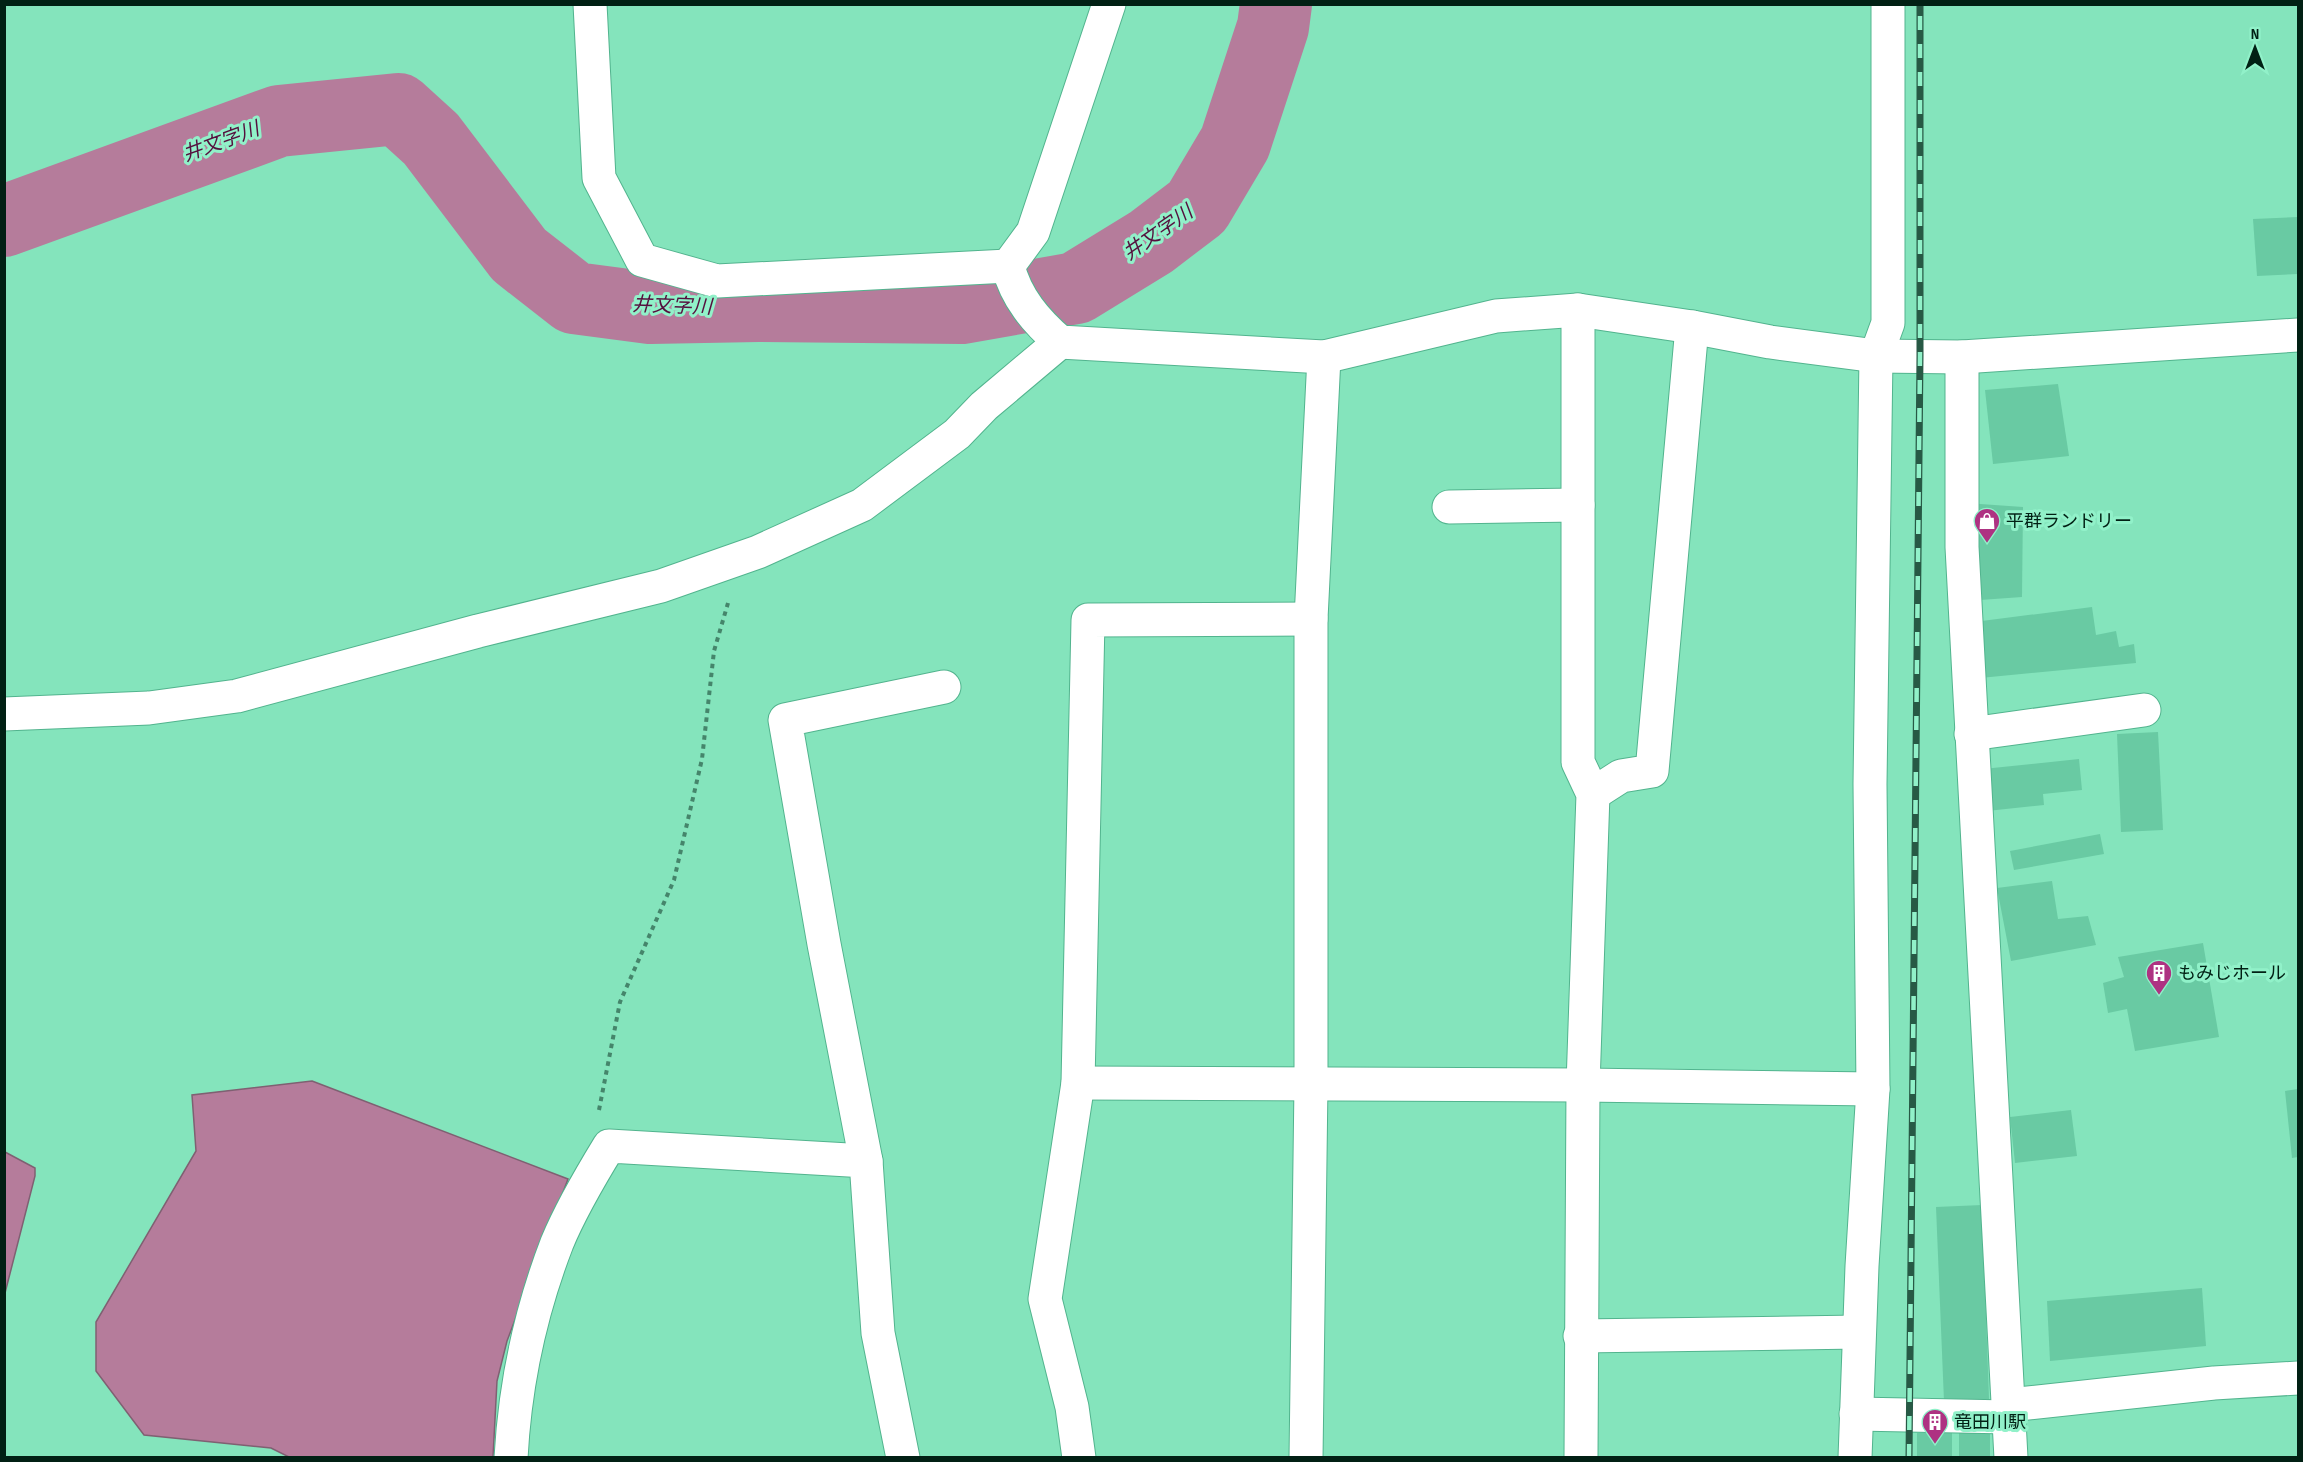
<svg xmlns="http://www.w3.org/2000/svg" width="2303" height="1462" viewBox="0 0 2303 1462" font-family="'Sofia Sans Condensed','Noto Sans JP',sans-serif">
  <rect width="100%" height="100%" fill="#84e4bc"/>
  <g fill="#b57c9b" stroke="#7f6072" stroke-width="1.5">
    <polygon points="312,1081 568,1179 507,1341 497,1381 493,1457 289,1457 271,1448 144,1435 96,1371 96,1322 196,1151 192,1095"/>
    <polygon points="5,1152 35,1168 35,1176 5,1293"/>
  </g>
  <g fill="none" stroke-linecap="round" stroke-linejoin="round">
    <polyline stroke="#b57c9b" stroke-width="72" points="4,221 279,121 398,109 431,139 519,255 574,298 650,308 758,306 962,308 1076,288 1151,242 1197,207 1235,143 1273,27 1276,4"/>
  </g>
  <g fill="#69caa3">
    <polygon points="2298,217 2298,274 2257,276 2253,219"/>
    <polygon points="2058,384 2069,456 1993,464 1985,390"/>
    <polygon points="1966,503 2023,507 2022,597 1966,601"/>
    <polygon points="2092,607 2096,635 2116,631 2119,647 2134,644 2136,663 1980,678 1974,622"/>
    <polygon points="2158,732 2163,830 2121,832 2117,734"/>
    <polygon points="2079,759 2082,790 2043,794 2044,805 1987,811 1983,769"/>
    <polygon points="2100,834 2104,854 2014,870 2010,851"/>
    <polygon points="2052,881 2058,919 2088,916 2096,945 2011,961 1997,888"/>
    <polygon points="2203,943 2219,1037 2135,1051 2127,1009 2108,1013 2103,983 2124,977 2118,957"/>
    <polygon points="2298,1089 2298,1157 2292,1158 2285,1091"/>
    <polygon points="2071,1110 2077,1156 2015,1163 2010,1117"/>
    <polygon points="1982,1205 1989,1399 1944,1401 1936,1207"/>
    <polygon points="2202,1288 2206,1346 2050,1361 2047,1301"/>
    <polygon points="1990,1429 1990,1458 1959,1458 1959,1430"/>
    <polygon points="1952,1432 1952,1458 1917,1458 1917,1433"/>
  </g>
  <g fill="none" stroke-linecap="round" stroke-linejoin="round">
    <g stroke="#52b48e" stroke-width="35">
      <g id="street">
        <polyline points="590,4 599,178 642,260 717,281 1008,266"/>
        <path d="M1109 4 1033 232 1008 266C1016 298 1036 321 1060 342L1324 357 1496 316 1578 310 1692 327 1770 342 1876 356 1962 357 2298 335"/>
        <polyline points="1578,310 1578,762 1593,794 1583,1085 1581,1458"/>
        <polyline points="1962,357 1962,547 2011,1458"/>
        <polyline points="1449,507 1578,505"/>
        <polyline points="4,714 149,708 237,696 478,631 661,586 758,552 862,505 957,434 984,406 1060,342"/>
        <polyline points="1971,734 2144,710"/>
        <polyline points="1593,794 1621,776 1652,771 1692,327"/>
        <polyline points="1078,1083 1583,1085 1873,1089"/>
        <polyline points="866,1161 824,944 785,720 944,687"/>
        <polyline points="1580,1336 1859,1332"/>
        <polyline points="2009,1405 2214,1383 2298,1378"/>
        <polyline points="1856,1414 2009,1417"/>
        <path d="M511 1458C515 1383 530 1313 557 1243 571 1209 590 1177 609 1146L866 1161 878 1333 903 1458"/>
        <polyline points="1079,1458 1072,1407 1045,1299 1078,1083 1088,620 1311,619"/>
        <polyline points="1306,1458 1311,1084 1311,619 1324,357"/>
        <polyline points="1855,1458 1862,1266 1873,1089 1870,784 1876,356 1888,323 1888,4"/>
      </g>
    </g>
    <polyline stroke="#45856b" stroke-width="4" stroke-dasharray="4.5 4.5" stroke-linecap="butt" points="599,1110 620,1002 674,880 702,759 714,651 728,603"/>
    <use href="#street" stroke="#fff" stroke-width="33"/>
    <g stroke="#275945" stroke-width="7">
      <polyline id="rail" points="1909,1458 1920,356 1920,4"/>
    </g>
    <use href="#rail" stroke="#91f1c9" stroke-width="4.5" stroke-dasharray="14" stroke-linecap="butt"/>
  </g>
  <defs>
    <g id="shop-pin" transform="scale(1.35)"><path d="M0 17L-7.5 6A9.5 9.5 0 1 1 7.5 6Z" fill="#ae3282" stroke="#91f1c9"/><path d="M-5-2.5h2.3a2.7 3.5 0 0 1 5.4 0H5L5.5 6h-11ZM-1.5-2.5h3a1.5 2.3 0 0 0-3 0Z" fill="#fff"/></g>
    <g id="building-pin" transform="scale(1.35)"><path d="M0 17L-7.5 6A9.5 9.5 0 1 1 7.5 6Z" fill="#ae3282" stroke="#91f1c9"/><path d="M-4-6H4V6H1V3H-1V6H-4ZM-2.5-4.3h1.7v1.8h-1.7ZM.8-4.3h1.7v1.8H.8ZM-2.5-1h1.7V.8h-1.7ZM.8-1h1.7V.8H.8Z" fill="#fff"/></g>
  </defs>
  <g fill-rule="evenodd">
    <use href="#shop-pin" x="1987" y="521"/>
    <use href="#building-pin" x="2159" y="973"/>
    <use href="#building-pin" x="1935" y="1422"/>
  </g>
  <g text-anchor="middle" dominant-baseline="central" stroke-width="6" stroke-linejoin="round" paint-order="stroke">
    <g font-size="18" fill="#012014" stroke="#91f1c9" text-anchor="start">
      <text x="2006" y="521">平群ランドリー</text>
      <text x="2178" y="973">もみじホール</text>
      <text x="1954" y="1422">竜田川駅</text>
    </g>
    <g font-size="20" font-style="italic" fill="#55103e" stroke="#91f1c9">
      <text transform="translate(221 142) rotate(-20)">井文字川</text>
      <text transform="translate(1158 233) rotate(-35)">井文字川</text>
      <text transform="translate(672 306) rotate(2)">井文字川</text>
    </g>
  </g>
  <rect width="2303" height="1462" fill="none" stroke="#012014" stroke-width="12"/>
  <g transform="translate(2255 48)" stroke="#91f1c9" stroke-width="4.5" paint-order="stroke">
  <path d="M0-4.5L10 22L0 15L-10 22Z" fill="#012014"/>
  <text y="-9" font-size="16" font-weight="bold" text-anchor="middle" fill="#012014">N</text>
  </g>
</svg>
